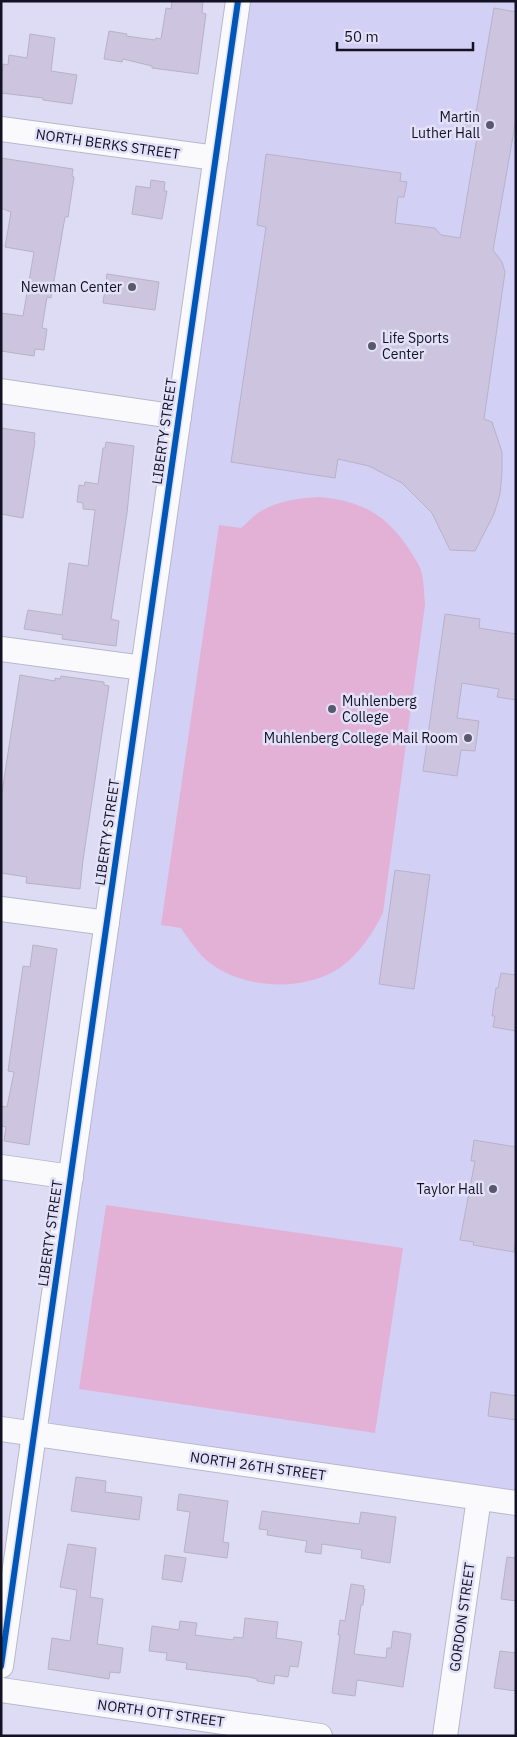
<svg xmlns="http://www.w3.org/2000/svg" width="517" height="1737" viewBox="0 0 517 1737" font-family="'IBM Plex Sans',sans-serif">
  <rect width="100%" height="100%" fill="#dddcf4"/>
  <polygon fill="#d3d0f6" points="250,1 516,1 516,1492 53,1426 48,1418"/>
  <g fill="#e3b1d5">
    <path d="M319 497C360 501 383 512 407 546 412 554 418 562 421 570 424 581 424 594 425 605L383 913C373 933 359 954 341 967 303 994 234 989 202 956 194 947 187 937 181 928L161 925 219 525 241 528C246 524 252 517 258 513 276 501 299 498 319 497Z"/>
    <polygon points="106,1205 403,1248 375,1433 79,1389"/>
  </g>
  <g fill="#cdc5df" stroke="#b7b2c6">
    <polygon points="172,1 203,1 202,13 206,14 198,74 152,68 152,66 123,59 122,62 104,59 109,31 127,34 126,36 155,40 156,38 161,39 166,8 171,9"/>
    <polygon points="494,8 516,12 516,119 493,250 502,262 505,272 484,419 492,422 502,452 502,473 500,494 494,514 475,551 450,550 432,513 402,483 369,466 338,459 335,478 231,462 266,227 257,225 266,154 401,173 400,181 407,182 404,197 398,197 395,223 435,228 441,235 460,238 478,132 464,129 467,111 476,113"/>
    <polygon points="30,34 55,38 51,71 77,75 72,104 43,100 43,98 1,93 3,64 8,65 9,55 27,58"/>
    <polygon points="1,158 73,169 72,176 74,177 68,217 65,217 51,298 47,297 42,328 47,329 44,350 35,349 34,356 1,351 1,313 23,316 34,252 5,247 11,212 1,208"/>
    <polygon points="151,180 165,182 164,191 167,191 162,219 132,214 136,186 150,188"/>
    <polygon points="107,274 159,282 155,310 103,303"/>
    <polygon points="1,428 35,433 34,440 35,441 23,518 1,514"/>
    <polygon points="106,442 134,446 127,513 111,619 119,621 116,646 62,639 63,635 24,629 28,610 62,615 69,563 88,566 95,510 83,509 83,503 77,502 79,485 84,486 85,482 98,484 103,448 105,448"/>
    <polygon points="445,614 480,619 479,628 516,634 516,700 497,697 499,689 462,683 457,718 479,721 475,751 461,750 457,776 423,771"/>
    <polygon points="20,675 55,681 55,678 60,679 61,676 104,682 104,685 109,686 83,860 80,889 26,883 27,877 1,873 1,799"/>
    <polygon points="395,870 430,875 414,989 379,984"/>
    <polygon points="33,945 57,949 29,1145 4,1141 6,1127 1,1126 1,1106 7,1107 14,1072 8,1071 23,966 30,967"/>
    <polygon points="501,973 516,975 516,1031 493,1027 495,1016 492,1016 496,988 498,988"/>
    <polygon points="474,1140 516,1147 516,1240 514,1252 473,1245 474,1242 460,1240 475,1161 471,1161"/>
    <polygon points="491,1392 516,1396 516,1420 488,1416"/>
    <polygon points="76,1477 106,1481 105,1492 142,1497 139,1520 71,1511"/>
    <polygon points="179,1494 228,1501 223,1542 229,1543 227,1558 184,1552 190,1512 177,1510"/>
    <polygon points="262,1511 359,1524 361,1512 396,1517 390,1563 361,1558 362,1550 322,1544 321,1554 305,1552 307,1541 267,1535 268,1530 259,1529"/>
    <polygon points="68,1544 96,1548 90,1597 103,1599 97,1644 123,1648 120,1673 110,1672 109,1679 48,1669 52,1638 70,1641 77,1590 60,1587"/>
    <polygon points="165,1555 186,1558 182,1582 162,1579"/>
    <polygon points="507,1557 516,1558 516,1601 501,1599"/>
    <polygon points="351,1584 364,1586 363,1589 365,1589 363,1605 361,1605 354,1654 386,1658 387,1648 391,1648 393,1631 411,1634 403,1687 357,1680 355,1696 332,1693 340,1635 338,1635 340,1620 345,1621"/>
    <polygon points="245,1618 278,1622 276,1638 302,1642 298,1667 290,1666 288,1677 275,1675 274,1684 257,1681 257,1679 249,1677 186,1669 187,1663 166,1660 167,1653 149,1651 152,1626 179,1630 180,1621 197,1623 195,1635 233,1640 234,1637 243,1638"/>
    <polygon points="500,1651 516,1653 516,1691 494,1688"/>
  </g>
  <g fill="none" stroke-linecap="round" stroke-linejoin="round">
    <g stroke="#b8b7cc" stroke-width="26">
      <g id="minor">
        <polyline points="1,129 216,158"/>
        <polyline points="1,391 179,417"/>
        <polyline points="1,649 143,668"/>
        <polyline points="1,909 107,923"/>
        <polyline points="1,1167 71,1177"/>
        <polyline points="1,1429 516,1503"/>
        <polyline points="1,1666 238,1"/>
        <polyline points="1,1690 320,1736"/>
        <polyline points="445,1736 479,1498"/>
      </g>
    </g>
    <use href="#minor" stroke="#fafafd" stroke-width="24"/>
    <g stroke="#e2e1f8" stroke-width="9">
      <polyline id="cycleway" points="1,1666 238,1"/>
    </g>
    <use href="#cycleway" stroke="#0057b8" stroke-width="6"/>
  </g>
  <g fill="#5a586d" stroke="#e2e1f8" stroke-width="2">
    <circle cx="490" cy="125" r="5"/>
    <circle cx="132" cy="287" r="5"/>
    <circle cx="372" cy="346" r="5"/>
    <circle cx="332" cy="709" r="5"/>
    <circle cx="468" cy="738" r="5"/>
    <circle cx="493" cy="1189" r="5"/>
  </g>
  <g text-anchor="middle" dominant-baseline="central" stroke-width="5" stroke-linejoin="round" paint-order="stroke">
    <g font-size="14" fill="#131124" stroke="#e2e1f8" text-anchor="end">
      <text x="480" y="117">Martin<tspan x="480" dy="16">Luther Hall</tspan></text>
      <text x="122" y="287">Newman Center</text>
      <text x="382" y="338" text-anchor="start">Life Sports<tspan x="382" dy="16">Center</tspan></text>
      <text x="342" y="701" text-anchor="start">Muhlenberg<tspan x="342" dy="16">College</tspan></text>
      <text x="458" y="738">Muhlenberg College Mail Room</text>
      <text x="483" y="1189">Taylor Hall</text>
    </g>
    <g font-size="14" fill="#131124" stroke="#e2e1f8">
      <text transform="translate(108 144) rotate(8)">NORTH BERKS STREET</text>
      <text transform="translate(164 431) rotate(-82)">LIBERTY STREET</text>
      <text transform="translate(107 832) rotate(-82)">LIBERTY STREET</text>
      <text transform="translate(50 1233) rotate(-82)">LIBERTY STREET</text>
      <text transform="translate(258 1466) rotate(8)">NORTH 26TH STREET</text>
      <text transform="translate(462 1617) rotate(-82)">GORDON STREET</text>
      <text transform="translate(161 1713) rotate(8)">NORTH OTT STREET</text>
    </g>
  </g>
  <rect width="517" height="1737" fill="none" stroke="#131124" stroke-width="5"/>
  <path d="M337 42v8h136v-8" fill="none" stroke="#131124" stroke-width="2.5"/>
  <text x="344" y="42" font-size="15" fill="#131124" stroke="#e2e1f8" stroke-width="4" paint-order="stroke">50 m</text>
</svg>
